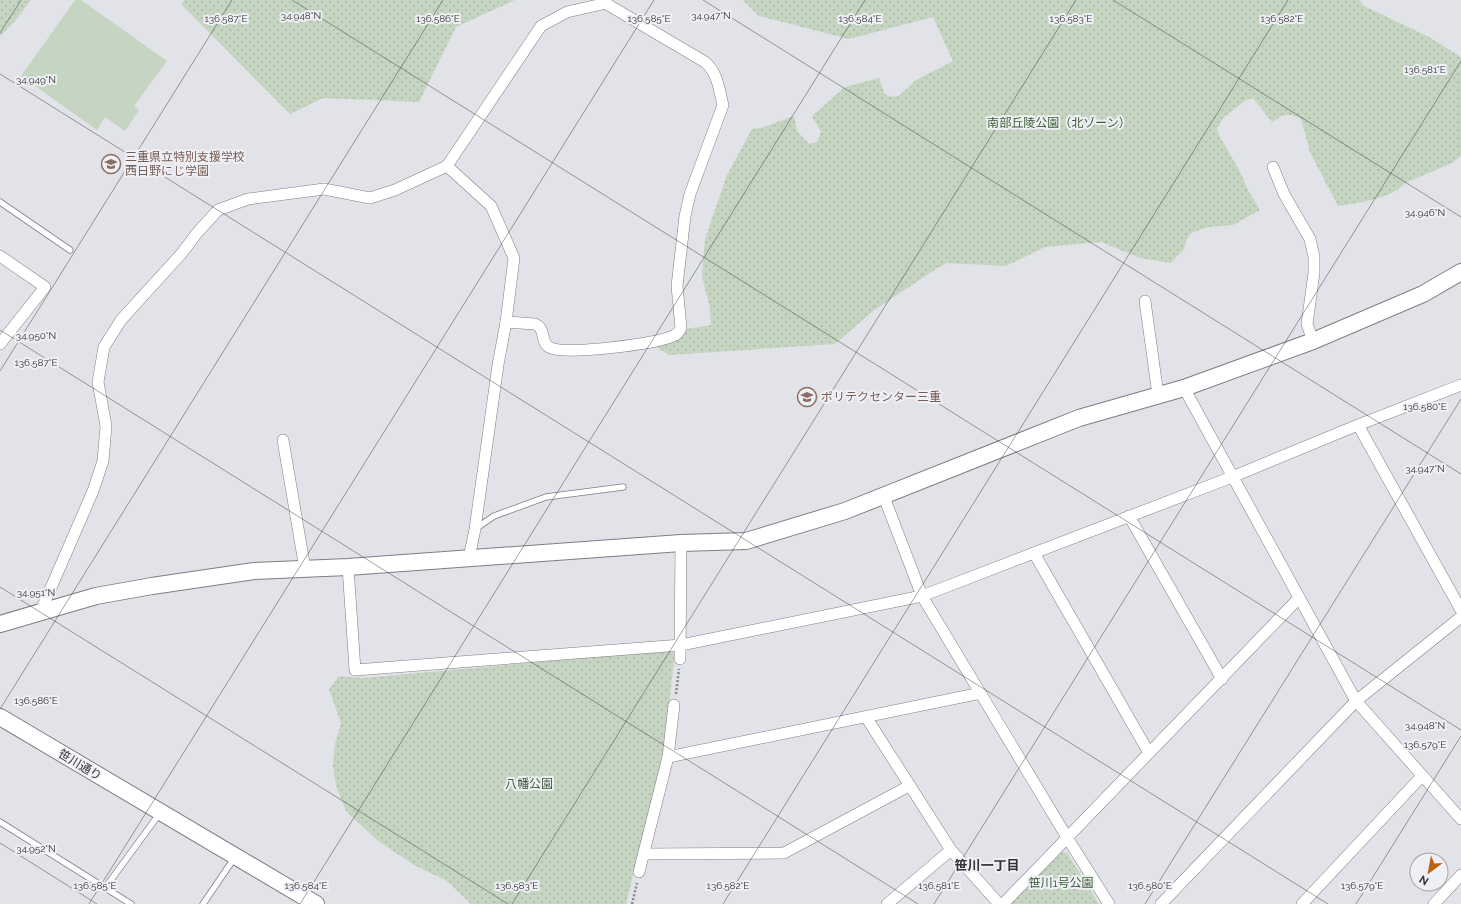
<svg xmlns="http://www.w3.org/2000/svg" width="1461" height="904" viewBox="0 0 1461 904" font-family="Raleway,'Noto Sans JP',sans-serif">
  <defs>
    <pattern id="park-dots" width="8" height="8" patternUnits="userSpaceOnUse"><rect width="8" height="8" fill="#c5d5c2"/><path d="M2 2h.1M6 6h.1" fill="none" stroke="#aab7a7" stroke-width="1.8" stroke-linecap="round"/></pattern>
  </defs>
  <rect width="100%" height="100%" fill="#e2e3e8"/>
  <polygon fill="#c5d5c2" points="75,0 81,0 167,61 134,106 139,110 125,131 105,117 97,130 21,76"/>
  <g fill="url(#park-dots)">
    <polygon points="0,0 31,0 15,21 0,36"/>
    <polygon points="184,0 515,0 456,27 419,102 323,98 290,114 181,4"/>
    <path d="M743 0H1359L1364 6 1429 37 1461 57V156L1452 163 1405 183C1392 199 1357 203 1338 206L1310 152 1301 119C1287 112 1284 114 1272 122L1253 98 1246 100 1223 118 1217 129 1220 137 1239 170 1248 190 1260 210 1233 225 1208 227 1191 233 1186 241 1184 249 1171 263 1140 258 1101 242 1045 247 1006 266 947 263 936 269 873 311 835 344 669 355 653 345 685 329 711 325 710 308 702 276 705 239 727 175 752 129 761 128 794 116 797 131 809 144 817 142 821 132 812 116 845 87 879 78 884 93 890 97 899 96 916 80 953 61 933 17 849 39 759 16Z"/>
    <polygon points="671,650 675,654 663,753 626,904 471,904 447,881 414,865 377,840 346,811 336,786 333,766 335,744 341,723 329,689 339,676 363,678"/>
    <polygon points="1062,852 1067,853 1099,904 1011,904"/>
  </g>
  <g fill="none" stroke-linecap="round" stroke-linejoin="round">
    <g stroke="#7e7e83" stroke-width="7">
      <g id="lane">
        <polyline points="0,202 70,250"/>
        <polyline points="475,529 494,516 546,497 623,487"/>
        <polyline points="0,822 131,904"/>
        <polyline points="105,888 160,813"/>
        <polyline points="203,904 235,857"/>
      </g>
    </g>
    <g stroke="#7e7e83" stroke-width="12">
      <g id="street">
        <polyline points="447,166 491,206 514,258 506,322 498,365 475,529 469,558"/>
        <polyline points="1273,167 1284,194 1310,239 1314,257 1314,273 1307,324 1313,341"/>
        <polyline points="0,256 45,287 0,344"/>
        <polyline points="1145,301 1158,395"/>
        <path d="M506 322 535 324C547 329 539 343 551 348 568 355 655 344 673 336 677 335 679 332 681 328L677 286 685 216 690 194 723 105C719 90 718 73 705 62L605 3"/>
        <polyline points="1184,388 1356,701 1461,819"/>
        <polyline points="1358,425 1461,610"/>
        <polyline points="283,440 305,569"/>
        <polyline points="884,497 922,596 1068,839 1109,904"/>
        <polyline points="1129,516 1222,679"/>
        <polyline points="1034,553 1149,753"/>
        <polyline points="348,567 355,670 681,645 922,596 1232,477 1358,425 1461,385"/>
        <polyline points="40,613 93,491 103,461 106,426 98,382 104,347 121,320 182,253 197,233 218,210 248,199 324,189 370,198 395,190 447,166 541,26 567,12 598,5 605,3 606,0"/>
        <polyline points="680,659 681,543"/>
        <polyline points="866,717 951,850 999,904"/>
        <polyline points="668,757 981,693"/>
        <polyline points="644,854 784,853 909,786"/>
        <polyline points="639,872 668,757 674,705"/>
        <polyline points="887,904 951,850"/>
        <polyline points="1003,904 1299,598"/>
        <polyline points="1161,904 1356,701 1461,617"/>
        <polyline points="1302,904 1422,776"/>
        <polyline points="1434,904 1461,875"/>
      </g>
    </g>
    <g stroke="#7e7e83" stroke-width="18">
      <g id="secondary">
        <polyline points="0,624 96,596 152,586 254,571 348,567 681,543 746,541 845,511 1079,418 1184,388 1313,341 1423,294 1461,272"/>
        <polyline points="0,717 316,904"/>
      </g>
    </g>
    <g stroke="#88888c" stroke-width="2.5" stroke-dasharray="2 2" stroke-linecap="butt">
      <polyline points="676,694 679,669"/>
      <polyline points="632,904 637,883"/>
    </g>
    <use href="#lane" stroke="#fff" stroke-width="5.5"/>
    <use href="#street" stroke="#fff" stroke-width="11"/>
    <use href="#secondary" stroke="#fff" stroke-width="16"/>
  </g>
  <path fill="none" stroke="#333335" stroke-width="1" stroke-opacity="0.45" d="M292 0 1461 730M703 0 1461 474M1113 0 1461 217M0 33 21 0M0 74 1328 904M0 330 918 904M0 371 232 0M0 587 508 904M0 709 443 0M0 843 97 904M89 904 654 0M300 904 865 0M512 904 1076 0M723 904 1288 0M934 904 1461 61M1145 904 1461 399M1356 904 1461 736"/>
  <defs>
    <g id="school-ring" transform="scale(1)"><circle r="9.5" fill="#eff0f5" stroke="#8d6e63" stroke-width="1.5"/><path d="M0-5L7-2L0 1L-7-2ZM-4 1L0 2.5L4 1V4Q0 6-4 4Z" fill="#8d6e63"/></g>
  </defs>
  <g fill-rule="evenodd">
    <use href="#school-ring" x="111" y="164"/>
    <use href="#school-ring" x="807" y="397"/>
  </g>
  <g text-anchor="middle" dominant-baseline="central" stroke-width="4" stroke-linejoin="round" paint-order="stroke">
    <g font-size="12" fill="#3b5b35" stroke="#eff0f5">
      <text x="1059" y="123">南部丘陵公園（北ゾーン）</text>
      <text x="529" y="784">八幡公園</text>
      <text x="1061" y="883">笹川1号公園</text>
    </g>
    <g font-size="12" fill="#785e54" stroke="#eff0f5" text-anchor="start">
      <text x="125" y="157">三重県立特別支援学校<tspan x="125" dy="14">西日野にじ学園</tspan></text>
      <text x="821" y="397">ポリテクセンター三重</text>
    </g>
    <g font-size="12" fill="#333335" stroke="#eff0f5">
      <text transform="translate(80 765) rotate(31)">笹川通り</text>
    </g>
    <g font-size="13" font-weight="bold" fill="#333335" stroke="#eff0f5">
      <text x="987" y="865">笹川一丁目</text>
    </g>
  </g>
  <g font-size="10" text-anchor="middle" fill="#333335" stroke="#eff0f5" stroke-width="4" stroke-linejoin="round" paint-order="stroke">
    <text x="301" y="19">34.948°N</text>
    <text x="711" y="19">34.947°N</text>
    <text x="226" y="22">136.587°E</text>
    <text x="438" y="22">136.586°E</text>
    <text x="649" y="22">136.585°E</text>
    <text x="860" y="22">136.584°E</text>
    <text x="1071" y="22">136.583°E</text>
    <text x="1282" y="22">136.582°E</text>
    <text x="1425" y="73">136.581°E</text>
    <text x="36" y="83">34.949°N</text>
    <text x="1425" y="216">34.946°N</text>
    <text x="36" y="339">34.950°N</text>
    <text x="36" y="366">136.587°E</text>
    <text x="1425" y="410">136.580°E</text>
    <text x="1425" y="472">34.947°N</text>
    <text x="36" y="596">34.951°N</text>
    <text x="36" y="704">136.586°E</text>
    <text x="1425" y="729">34.948°N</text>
    <text x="1425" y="748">136.579°E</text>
    <text x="36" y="852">34.952°N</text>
    <text x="95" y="889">136.585°E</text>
    <text x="306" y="889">136.584°E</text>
    <text x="517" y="889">136.583°E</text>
    <text x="728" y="889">136.582°E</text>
    <text x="939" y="889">136.581°E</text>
    <text x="1150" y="889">136.580°E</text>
    <text x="1362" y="889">136.579°E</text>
  </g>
  <g transform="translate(1429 872) rotate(212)"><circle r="19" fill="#eff0f5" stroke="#a4a4a8"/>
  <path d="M0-3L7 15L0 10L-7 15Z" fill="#be6111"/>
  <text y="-6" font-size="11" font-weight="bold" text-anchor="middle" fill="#333335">N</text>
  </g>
</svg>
